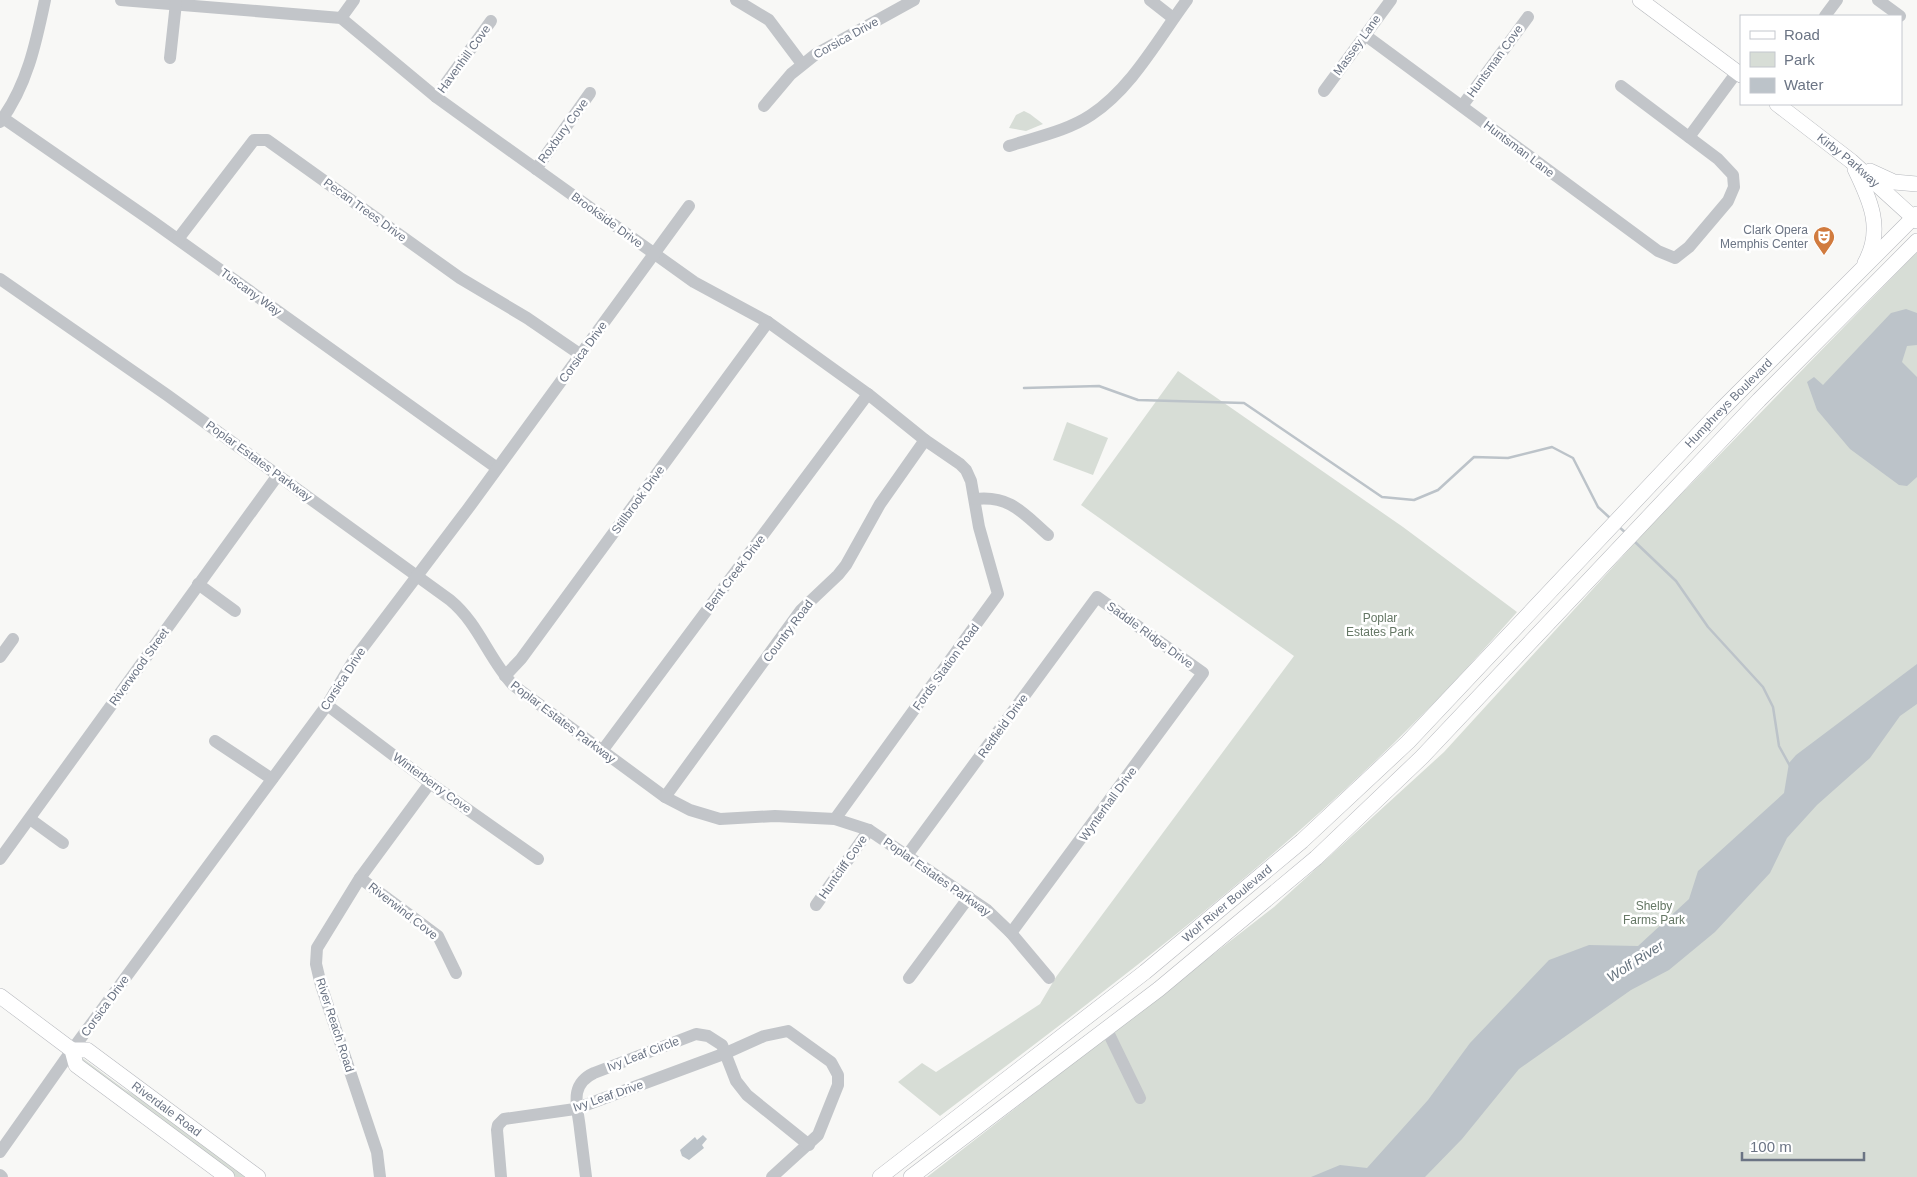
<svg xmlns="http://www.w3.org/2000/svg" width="1917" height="1177" viewBox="0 0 1917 1177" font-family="Arial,sans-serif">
  <rect width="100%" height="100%" fill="#f8f8f6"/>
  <g fill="#d7ddd6">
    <polygon points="1024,111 1030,114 1043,124 1026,131 1009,128 1016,115"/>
    <polygon points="1917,252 1917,1177 927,1177 1274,907 1444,752 1654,522"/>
    <path d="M1178 371 1403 527 1517 612C1484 649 1451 687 1415 722 1270 868 1104 992 940 1116L898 1082 922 1063 936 1072 1040 1004 1056 977 1294 656 1081 505Z"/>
    <polygon points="1067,422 1108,438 1093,475 1053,460"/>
    <polygon points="81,1057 124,1089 151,1104 250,1177 235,1177 80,1063"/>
  </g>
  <g fill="#bcc3c9">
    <polygon points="1906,309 1917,313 1917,345 1907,346 1902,362 1917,377 1917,477 1907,486 1899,485 1850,449 1817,410 1807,382 1814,377 1823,385 1891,313"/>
    <polygon points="1917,664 1917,704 1900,716 1870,758 1817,805 1787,838 1770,873 1715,932 1669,970 1631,990 1519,1069 1462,1139 1425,1177 1311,1177 1340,1165 1367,1168 1428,1100 1470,1043 1549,960 1589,945 1638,946 1689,899 1698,871 1784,793 1789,763 1796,755"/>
    <polygon points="703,1135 707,1139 702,1145 704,1148 689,1160 682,1156 680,1150 695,1137 697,1140"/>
  </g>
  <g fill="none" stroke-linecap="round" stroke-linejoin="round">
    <g stroke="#bcc3c9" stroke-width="2.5">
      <polyline points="1024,388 1099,386 1138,400 1244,403 1382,497 1414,500 1438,490 1474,457 1508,458 1552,447 1573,458 1598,507 1610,518"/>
      <polyline points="1618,526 1627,534"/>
      <polyline points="1634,541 1676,581 1708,627 1763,687 1773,707 1779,746 1790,766"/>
    </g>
    <g stroke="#b6b8bd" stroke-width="16">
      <g id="major">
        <polyline points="1640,0 1741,75"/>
        <path id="s1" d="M1777 104 1851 161 1917 221"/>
        <path d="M1855 169C1870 200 1884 229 1865 263"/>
        <polyline points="1870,171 1894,182 1917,184"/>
        <polyline points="0,996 72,1050 76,1065 227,1177"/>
        <path id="s2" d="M72 1050H87L258 1177"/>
        <path id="s3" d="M880 1177 1145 972 1302 841 1408 742 1721 410 1917 214"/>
        <polyline points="911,1177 1159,989 1316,858 1422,757 1759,400 1917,241"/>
      </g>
    </g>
    <g stroke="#c2c5c9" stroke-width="12">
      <polyline points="121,0 341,18 436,97 483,131 694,282 768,322 868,394 925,440 960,464 966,470 971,481 979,527 998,594 835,819"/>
      <polyline points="736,0 769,20 802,64"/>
      <polyline points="1150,0 1173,18"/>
      <polyline points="1878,0 1900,16"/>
      <polyline points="1825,16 1837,0"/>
      <polyline points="341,18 354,0"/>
      <polyline points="1365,35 1658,251 1675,258 1689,247 1728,201 1734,187 1733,175 1718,159 1621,86"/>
      <polyline points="170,58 176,3"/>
      <polyline points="1324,91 1391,0"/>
      <polyline points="436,97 491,21"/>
      <polyline points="764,106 791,74 816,54 914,0"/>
      <polyline points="1462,106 1528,17"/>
      <polyline points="3,118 152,221 497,468"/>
      <path d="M0 122C27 86 36 43 45 0"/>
      <polyline points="1689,137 1737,72"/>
      <path d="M1009 146C1036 137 1067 131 1091 115 1132 88 1158 39 1187 0"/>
      <polyline points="536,169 590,93"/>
      <polyline points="178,239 254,140 267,140 460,278 527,318 581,355"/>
      <path d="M0 279 167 395 450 600C479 624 488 658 513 685L665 797 690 810 720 819 775 816 835 819 869 830 987 910 1011 933 1049 978"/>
      <path d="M975 499C1010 495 1023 513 1048 535"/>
      <polyline points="198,584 235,611"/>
      <polyline points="0,657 13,639"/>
      <polyline points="505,676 521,659 768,322"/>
      <polyline points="327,705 430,783 538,859"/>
      <polyline points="215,741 272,779"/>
      <polyline points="602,751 868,394"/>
      <polyline points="665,797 801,610 838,575 846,565 880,504 925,440"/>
      <polyline points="30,819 63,843"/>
      <polyline points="908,854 1097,597 1203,673 1011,933"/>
      <polyline points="0,859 278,475"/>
      <polyline points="360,878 438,936 456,973"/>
      <polyline points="816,905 869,830"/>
      <polyline points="909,978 969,897"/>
      <polyline points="1107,1030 1140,1098"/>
      <polyline points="0,1152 72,1050 327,705 355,658 467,510 689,206"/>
      <polyline points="0,1175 2,1177"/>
      <polyline points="380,1177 377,1152 321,985 316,964 317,948 360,878 430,783"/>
      <polyline points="501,1177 497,1130 498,1125 504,1119 575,1109 726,1053 764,1036 788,1031 831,1062 838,1075 838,1085 818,1135 772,1177"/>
      <path d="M586 1177C584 1161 582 1145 580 1129 578 1108 568 1085 594 1073L696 1034 708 1036 722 1045 736 1081 747 1095 809 1145"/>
    </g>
    <use href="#major" stroke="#fff" stroke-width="15"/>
  </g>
  <defs>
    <g id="theatre-pin" transform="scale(1.125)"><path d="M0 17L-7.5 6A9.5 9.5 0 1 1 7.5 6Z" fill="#d17b3e" stroke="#fff"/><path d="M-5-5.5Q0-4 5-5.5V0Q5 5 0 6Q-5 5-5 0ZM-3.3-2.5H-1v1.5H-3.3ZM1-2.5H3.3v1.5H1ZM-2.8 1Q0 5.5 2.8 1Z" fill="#fff"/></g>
  </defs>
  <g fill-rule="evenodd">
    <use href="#theatre-pin" x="1824" y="237"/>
  </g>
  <g text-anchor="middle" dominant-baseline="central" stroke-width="5" stroke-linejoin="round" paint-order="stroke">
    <g font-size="12" fill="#6b7484" stroke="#fff">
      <text transform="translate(846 38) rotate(-29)">Corsica Drive</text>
      <text transform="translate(1357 45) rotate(-54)">Massey Lane</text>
      <text transform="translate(464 59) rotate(-54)">Havenhill Cove</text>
      <text transform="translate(1495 61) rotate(-54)">Huntsman Cove</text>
      <text transform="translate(563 131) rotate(-54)">Roxbury Cove</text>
      <text transform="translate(1519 149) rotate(37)">Huntsman Lane</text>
      <text stroke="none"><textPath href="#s1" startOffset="91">Kirby Parkway</textPath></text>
      <text transform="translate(365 210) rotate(36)">Pecan Trees Drive</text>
      <text transform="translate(607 220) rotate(36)">Brookside Drive</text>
      <text transform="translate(251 292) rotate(36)">Tuscany Way</text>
      <text transform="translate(583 352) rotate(-54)">Corsica Drive</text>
      <text stroke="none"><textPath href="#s3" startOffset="1151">Humphreys Boulevard</textPath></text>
      <text transform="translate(259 461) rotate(36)">Poplar Estates Parkway</text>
      <text transform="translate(638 500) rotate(-54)">Stillbrook Drive</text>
      <text transform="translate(735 573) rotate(-53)">Bent Creek Drive</text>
      <text transform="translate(788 631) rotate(-53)">Country Road</text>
      <text transform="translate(1150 635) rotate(36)">Saddle Ridge Drive</text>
      <text transform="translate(139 667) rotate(-54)">Riverwood Street</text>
      <text transform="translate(946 667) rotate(-54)">Fords Station Road</text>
      <text transform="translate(343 679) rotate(-57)">Corsica Drive</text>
      <text transform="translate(563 722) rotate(37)">Poplar Estates Parkway</text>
      <text transform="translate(1003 726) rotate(-54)">Redfield Drive</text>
      <text transform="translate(432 783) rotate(36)">Winterberry Cove</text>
      <text transform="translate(1108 804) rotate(-54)">Wynterhall Drive</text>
      <text transform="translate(843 867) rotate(-55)">Huntcliff Cove</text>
      <text transform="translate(937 877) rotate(35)">Poplar Estates Parkway</text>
      <text stroke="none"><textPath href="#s3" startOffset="442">Wolf River Boulevard</textPath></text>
      <text transform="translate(403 911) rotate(38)">Riverwind Cove</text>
      <text transform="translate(105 1006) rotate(-54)">Corsica Drive</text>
      <text transform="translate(335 1025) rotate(72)">River Reach Road</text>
      <text transform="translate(643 1054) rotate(-21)">Ivy Leaf Circle</text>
      <text transform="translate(608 1096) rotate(-19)">Ivy Leaf Drive</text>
      <text stroke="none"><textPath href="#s2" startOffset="114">Riverdale Road</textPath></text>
    </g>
    <g font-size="12" fill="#6b7484" stroke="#fff" text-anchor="end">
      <text x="1808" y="230">Clark Opera<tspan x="1808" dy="14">Memphis Center</tspan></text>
    </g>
    <g font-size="12" fill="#657765" stroke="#fff">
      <text x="1380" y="618">Poplar<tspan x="1380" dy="14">Estates Park</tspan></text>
      <text x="1654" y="906">Shelby<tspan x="1654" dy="14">Farms Park</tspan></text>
    </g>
    <g font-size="14" font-style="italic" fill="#67747f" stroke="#fff">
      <text transform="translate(1635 961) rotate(-33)">Wolf River</text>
    </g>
  </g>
  <rect x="1740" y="15" width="162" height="90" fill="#ffffff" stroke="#c4c7ce"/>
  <rect x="1750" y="31" width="25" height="8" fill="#ffffff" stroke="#c4c7ce"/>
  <text x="1784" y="40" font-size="15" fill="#6b7484">Road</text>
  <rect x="1750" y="52" width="25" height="15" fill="#d7ddd6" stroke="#c4c7ce"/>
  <text x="1784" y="65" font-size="15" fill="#6b7484">Park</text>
  <rect x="1750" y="78" width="25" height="15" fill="#bcc3c9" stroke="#c4c7ce"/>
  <text x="1784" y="90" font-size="15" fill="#6b7484">Water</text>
  <path d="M1742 1152v8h122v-8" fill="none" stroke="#6b7484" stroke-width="2.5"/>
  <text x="1750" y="1152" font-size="15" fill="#6b7484" stroke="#ffffff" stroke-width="4" paint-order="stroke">100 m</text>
</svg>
